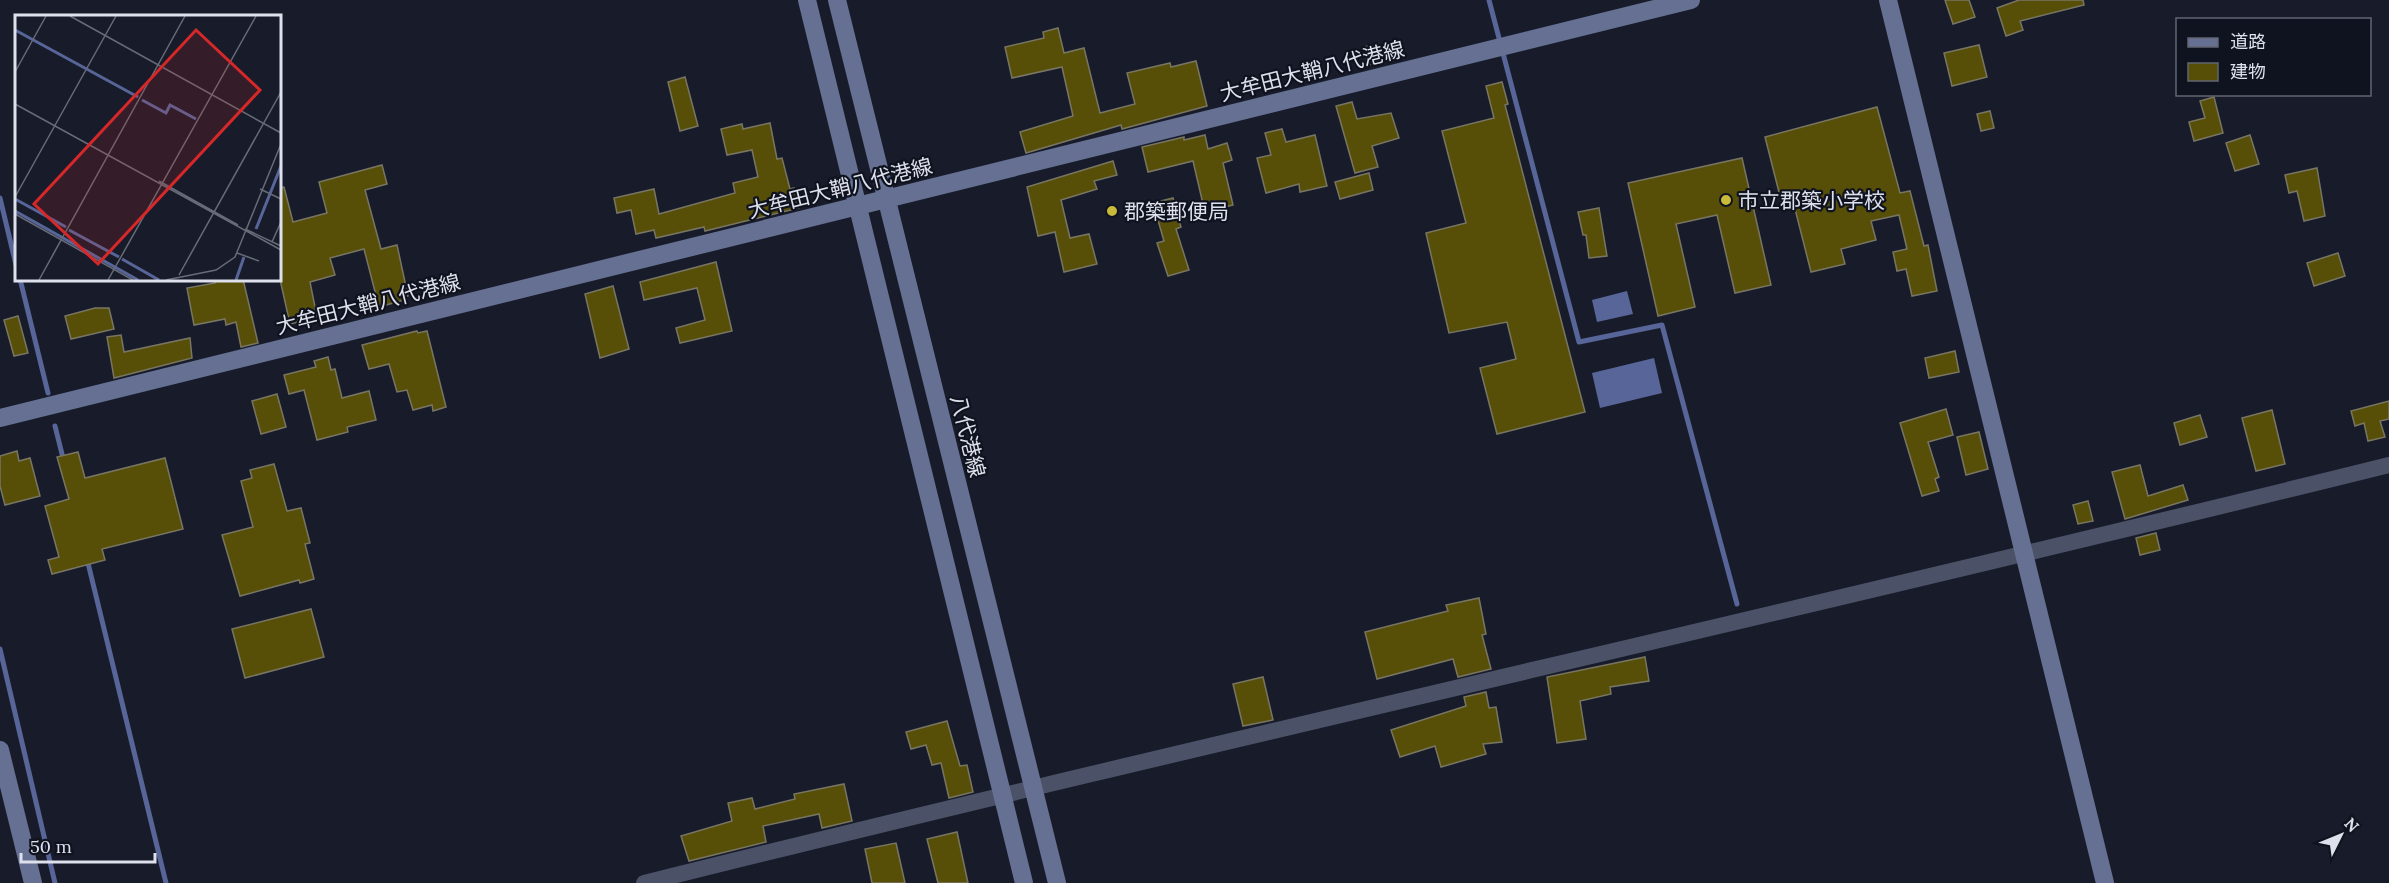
<svg xmlns="http://www.w3.org/2000/svg" width="2389" height="883" viewBox="0 0 2389 883" font-family="Lora,'Noto Sans JP',serif">
  <rect width="100%" height="100%" fill="#181c2a"/>
  <g fill="#576599">
    <polygon points="1627,291 1633,314 1597,322 1592,300"/>
    <polygon points="1654,358 1662,393 1600,408 1592,373"/>
  </g>
  <g fill="none" stroke-linecap="round" stroke-linejoin="round">
    <g stroke="#576599" stroke-width="5">
      <polyline points="1489,0 1579,342 1662,325 1737,604"/>
      <polyline points="0,198 16,265"/>
      <polyline points="20,279 48,393"/>
      <polyline points="55,426 64,462"/>
      <polyline points="87,559 166,883"/>
      <polyline points="0,649 55,883"/>
    </g>
  </g>
  <g fill="#574e08" stroke="#787663" stroke-width="1.5">
    <polygon points="1945,0 1969,0 1975,17 1953,24"/>
    <polygon points="2019,0 2083,0 2084,5 2020,21 2023,30 2006,36 1997,8"/>
    <polygon points="1058,28 1064,53 1084,48 1100,113 1135,104 1127,73 1170,63 1171,67 1196,61 1207,106 1122,129 1121,125 1026,153 1020,132 1073,116 1062,67 1012,78 1005,47 1044,38 1043,32"/>
    <polygon points="1378,44 1383,61 1368,65 1363,47"/>
    <polygon points="1979,45 1987,77 1952,86 1944,53"/>
    <polygon points="685,77 698,126 680,131 668,82"/>
    <polygon points="1502,82 1508,104 1505,105 1585,412 1497,434 1480,368 1516,359 1507,322 1449,333 1426,233 1466,223 1442,131 1494,118 1486,86"/>
    <polygon points="2214,97 2223,133 2194,141 2189,122 2205,118 2200,101"/>
    <polygon points="1352,102 1357,119 1391,113 1399,138 1372,146 1378,167 1355,173 1336,106"/>
    <polygon points="1877,107 1900,193 1910,191 1924,246 1928,245 1937,291 1912,296 1906,269 1897,271 1893,252 1907,249 1899,215 1871,221 1876,240 1841,249 1845,264 1811,272 1794,205 1783,208 1765,137"/>
    <polygon points="1990,111 1994,128 1981,131 1977,114"/>
    <polygon points="770,123 777,159 782,158 790,189 794,188 799,208 705,231 704,227 656,238 654,230 636,234 631,210 617,213 614,198 654,189 659,214 735,193 733,183 758,177 752,150 727,155 721,129 742,124 743,129"/>
    <polygon points="1282,129 1286,142 1315,135 1327,186 1300,192 1299,184 1266,193 1257,158 1271,155 1265,133"/>
    <polygon points="1205,135 1208,149 1227,143 1232,160 1223,163 1233,205 1217,209 1215,201 1203,204 1193,161 1148,172 1142,147 1184,137 1184,140"/>
    <polygon points="2250,135 2259,164 2235,171 2226,143"/>
    <polygon points="1742,158 1771,285 1735,293 1717,215 1676,224 1695,307 1658,316 1628,183"/>
    <polygon points="1113,161 1117,175 1094,181 1097,189 1061,200 1070,238 1089,234 1097,264 1064,272 1055,232 1038,236 1027,187"/>
    <polygon points="382,165 387,184 365,190 381,249 397,245 408,296 403,297 404,300 379,307 364,249 330,258 335,275 310,282 317,317 290,324 279,275 279,188 284,187 293,222 327,213 319,182"/>
    <polygon points="2317,168 2325,216 2304,221 2297,191 2289,193 2285,175"/>
    <polygon points="1369,173 1373,190 1340,199 1335,182"/>
    <polygon points="1173,198 1181,227 1176,229 1189,270 1168,276 1157,243 1164,241 1153,203"/>
    <polygon points="1599,208 1607,256 1589,258 1586,235 1583,235 1578,212"/>
    <polygon points="2338,253 2345,276 2314,286 2307,263"/>
    <polygon points="716,262 732,331 680,343 676,328 705,320 697,288 644,300 640,282"/>
    <polygon points="214,279 243,279 258,343 241,347 236,322 226,325 225,319 194,325 187,288 215,283"/>
    <polygon points="613,286 629,349 600,358 585,294"/>
    <polygon points="95,308 109,308 114,329 71,339 65,316"/>
    <polygon points="18,316 28,353 14,356 4,320"/>
    <polygon points="417,331 418,333 427,331 446,407 433,411 432,405 413,410 407,390 397,392 389,364 369,369 362,345"/>
    <polygon points="121,335 124,352 190,338 192,358 114,378 107,337"/>
    <polygon points="1955,351 1959,372 1929,378 1925,358"/>
    <polygon points="328,357 331,370 335,369 342,398 369,391 376,420 347,427 348,432 317,440 304,390 289,394 284,375 316,367 314,361"/>
    <polygon points="277,394 286,427 261,434 252,401"/>
    <polygon points="2389,401 2389,419 2380,421 2385,437 2368,441 2364,423 2355,426 2351,411"/>
    <polygon points="1946,409 1953,435 1928,442 1939,477 1935,479 1939,491 1922,496 1900,423"/>
    <polygon points="2272,410 2285,464 2256,471 2242,418"/>
    <polygon points="2200,415 2207,437 2180,445 2174,423"/>
    <polygon points="1979,432 1988,469 1966,475 1957,437"/>
    <polygon points="17,451 19,461 30,458 40,496 5,505 0,486 0,456"/>
    <polygon points="78,452 85,478 165,458 183,529 102,549 105,560 52,574 48,560 59,557 45,506 69,499 57,457"/>
    <polygon points="274,464 287,511 301,508 310,543 305,544 314,579 300,583 299,580 240,596 222,535 253,527 241,481 252,478 250,470"/>
    <polygon points="2140,465 2148,496 2183,485 2188,500 2125,519 2112,472"/>
    <polygon points="2088,501 2093,521 2078,524 2073,505"/>
    <polygon points="2156,533 2160,550 2140,555 2136,538"/>
    <polygon points="1479,598 1486,634 1482,635 1491,669 1458,677 1453,659 1377,679 1365,632 1448,611 1446,605"/>
    <polygon points="311,609 324,657 245,678 232,629"/>
    <polygon points="1645,657 1649,681 1610,687 1611,694 1580,701 1586,739 1557,743 1547,677"/>
    <polygon points="1263,677 1273,720 1243,726 1233,684"/>
    <polygon points="1486,692 1489,708 1496,707 1502,742 1483,744 1486,754 1441,767 1435,746 1400,757 1391,730 1466,706 1464,697"/>
    <polygon points="947,721 960,766 967,765 973,792 949,798 941,763 932,765 926,745 911,749 906,732"/>
    <polygon points="844,784 852,821 822,828 819,814 763,826 766,842 689,861 681,836 732,821 728,803 752,798 755,809 795,799 794,794"/>
    <polygon points="957,832 968,883 938,883 927,839"/>
    <polygon points="896,843 905,883 872,883 865,849"/>
  </g>
  <g fill="none" stroke-linecap="round" stroke-linejoin="round">
    <path stroke="#4b5268" stroke-width="16" d="M644 883C1225 738 1809 609 2389 465"/>
    <g stroke="#657093" stroke-width="18">
      <polyline points="807,0 1024,883"/>
      <polyline points="837,0 1057,883"/>
      <polyline points="1888,0 2105,883"/>
      <polyline points="0,418 1691,0"/>
      <polyline points="0,750 33,883"/>
    </g>
  </g>
  <g fill="#caba39" stroke="#0f1320" stroke-width="2">
    <circle cx="1726" cy="200" r="6"/>
    <circle cx="1112" cy="211" r="6"/>
  </g>
  <g text-anchor="middle" dominant-baseline="central" stroke-width="4.5" stroke-linejoin="round" paint-order="stroke">
    <g font-size="21" fill="#dee1eb" stroke="#0f1320">
      <text transform="translate(1312 71) rotate(-14)">大牟田大鞘八代港線</text>
      <text transform="translate(840 188) rotate(-14)">大牟田大鞘八代港線</text>
      <text transform="translate(368 304) rotate(-14)">大牟田大鞘八代港線</text>
      <text transform="translate(968 436) rotate(76)">八代港線</text>
    </g>
    <g font-size="21" fill="#dee1eb" stroke="#0f1320" text-anchor="start">
      <text x="1738" y="200">市立郡築小学校</text>
      <text x="1124" y="211">郡築郵便局</text>
    </g>
  </g>
  <g transform="translate(15 15)">
    <rect width="266" height="266" fill="#181c2a"/>
    <path fill="none" stroke="#576599" stroke-width="3" d="M0 15 123 82M127 85 151 98 155 90 181 104M0 184 51 212M0 196 123 265M241 214 266 151M54 215 104 242M107 244 144 265M221 265 229 242"/>
    <path fill="none" stroke="#676b77" stroke-width="1.5" d="M55 1 266 118M0 57 31 1M0 89 266 235M144 166 223 210M245 174 266 184M0 182 101 1M0 199 118 265M230 214 266 231M257 227 266 207M222 238 244 246M164 260 266 77M24 265 170 1M93 265 241 1M151 265 201 255 220 242 266 129"/>
    <path fill="#d62828" fill-opacity="0.15" stroke="#d62828" stroke-width="3" d="M181 15 245 75 83 249 19 189Z"/>
    <rect width="266" height="266" fill="none" stroke="#dee1eb" stroke-width="3"/>
  </g>
  <rect x="2176" y="18" width="195" height="78" fill="#0f1320" stroke="#626571" stroke-width="1.5"/>
  <rect x="2188" y="38" width="30" height="9" fill="#657093" stroke="#626571" stroke-width="1.5"/>
  <text x="2230" y="48" font-size="18" fill="#dee1eb">道路</text>
  <rect x="2188" y="63" width="30" height="18" fill="#574e08" stroke="#626571" stroke-width="1.5"/>
  <text x="2230" y="78" font-size="18" fill="#dee1eb">建物</text>
  <g transform="translate(2341 835) rotate(47)" stroke="#0f1320" stroke-width="4.5" paint-order="stroke">
  <path d="M0-4.5L10 22L0 15L-10 22Z" fill="#dee1eb"/>
  <text y="-9" font-size="16" font-weight="bold" text-anchor="middle" fill="#dee1eb">N</text>
  </g>
  <path d="M21 853v9h134v-9" fill="none" stroke="#dee1eb" stroke-width="3"/>
  <text x="30" y="853" font-size="18" fill="#dee1eb" stroke="#0f1320" stroke-width="4.5" paint-order="stroke">50 m</text>
</svg>
